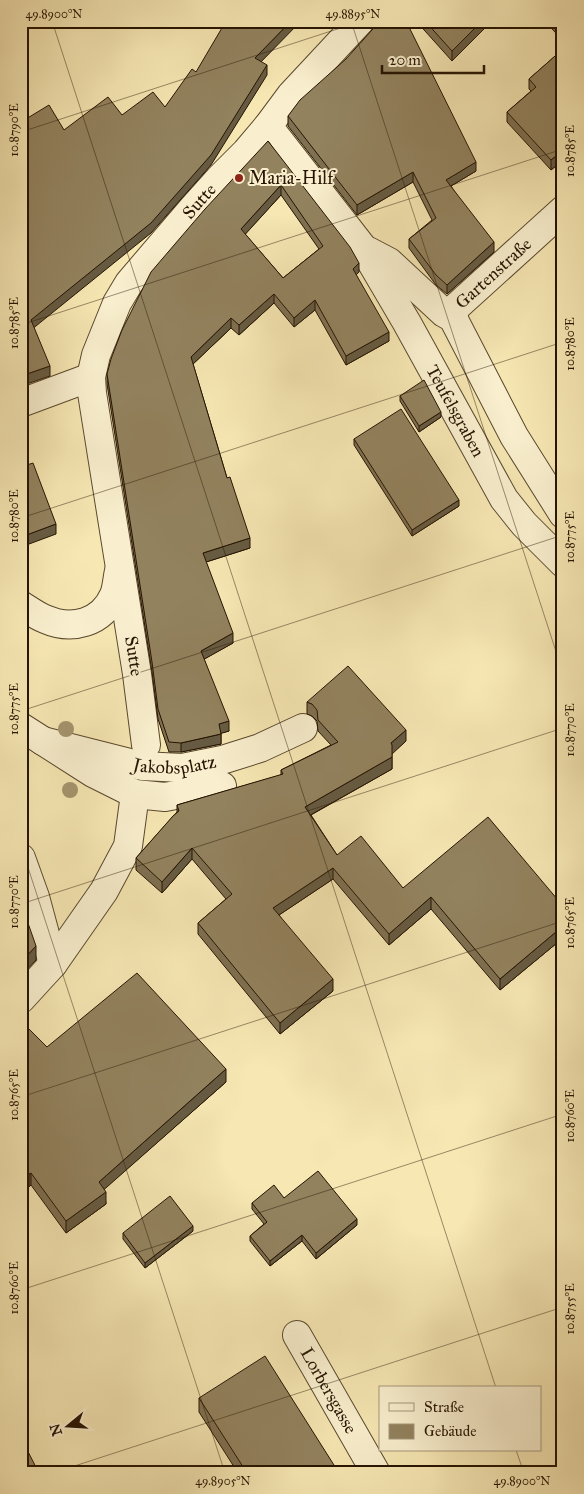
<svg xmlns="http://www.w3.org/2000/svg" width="584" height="1494" viewBox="0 0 584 1494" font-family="'IM FELL Great Primer',serif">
  <rect width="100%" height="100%" fill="#f6e7b3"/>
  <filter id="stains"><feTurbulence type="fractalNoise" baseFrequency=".004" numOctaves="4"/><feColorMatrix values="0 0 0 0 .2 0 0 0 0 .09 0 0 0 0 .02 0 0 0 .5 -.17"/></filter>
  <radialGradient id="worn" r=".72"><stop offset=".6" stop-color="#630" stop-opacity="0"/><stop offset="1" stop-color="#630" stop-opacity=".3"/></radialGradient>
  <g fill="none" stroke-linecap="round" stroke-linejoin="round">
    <g stroke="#5a492e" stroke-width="30">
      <g id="minor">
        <path id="s1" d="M268 126 363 248 407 323 504 499 524 524 563 563"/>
        <polyline points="368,251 389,262 444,313 453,318 514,436 563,514"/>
        <path id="s2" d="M453 318 455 308 563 210"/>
        <polyline points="21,403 91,377"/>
        <path d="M21 605C29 610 37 616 45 619 72 631 102 623 114 595 117 588 117 579 119 571"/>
        <polyline points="21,727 93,773 135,794 165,797 222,786"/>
        <path id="s3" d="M43 741 142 766 182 768 222 760 260 748 303 728"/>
        <path id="s4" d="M146 745 137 674 92 393 91 377 96 355 117 303 129 283 193 208 219 179 246 152 268 126 291 95 360 21"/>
        <polyline points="21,858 35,897 53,964"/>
        <polyline points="21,999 53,964 104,891 128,846 135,794"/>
        <path id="s5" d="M297 1335 376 1473"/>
      </g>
    </g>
    <use href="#minor" stroke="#f9efce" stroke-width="28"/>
  </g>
  <g fill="#a5946e">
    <circle cx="66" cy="729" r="8"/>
    <circle cx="70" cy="790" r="8"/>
  </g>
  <g fill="#7e7051" stroke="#261402" fill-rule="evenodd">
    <polygon points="416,21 492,21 452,61"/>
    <polygon points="545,21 563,21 563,41"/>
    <polygon points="563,49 563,160 551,170 507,122 507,112 531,91 529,89 529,79"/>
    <polygon points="288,116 476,171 451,186 494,252 447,294 436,285 409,248 409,239 432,220 413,182 357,215 288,126"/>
    <path d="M268 141 359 272 356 275 389 341 346 365 315 310 294 327 274 303 239 335 231 328 193 364 227 478 250 548 206 562 233 643 204 659 229 731 221 733V744L181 752H169L158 719 152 672 107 384V374ZM281 195 319 249 283 278 245 234Z"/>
    <polygon points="400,396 441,417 419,432 400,401"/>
    <polygon points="354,439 459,506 412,536 354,445"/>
    <polygon points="307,702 406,741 392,753 392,769 311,815 337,855 403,888 563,906 563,938 500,990 431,909 389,945 333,879 279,915 333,991 280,1034 198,934 198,923 226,899 192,859 162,893 136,870 136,858 177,812 177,805 281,775 281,770 331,745 318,731 317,721 312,716 307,714"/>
    <polygon points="21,1021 47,1047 226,1082 104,1189 106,1204 66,1233 31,1185 29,1187 21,1176"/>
    <polygon points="284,1198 357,1225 316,1259 302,1241 270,1266 250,1241 250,1236 264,1224 252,1209 252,1203"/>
    <polygon points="193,1231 145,1268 123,1239 123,1233"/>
    <polygon points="199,1398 339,1473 238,1473 199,1412"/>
  </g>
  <g fill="#665b42" stroke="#261402">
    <polygon points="291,21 301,21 255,68 255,58"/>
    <polygon points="482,21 492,21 452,61 452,51"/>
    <polygon points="267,65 267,75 211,165 151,233 31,330 31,320"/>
    <polygon points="563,150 563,160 551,170 551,160"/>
    <polygon points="476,162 476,171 446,189 446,180"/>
    <polygon points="413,172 413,182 357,215 357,205"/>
    <polygon points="281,185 281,195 241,239 241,229"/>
    <polygon points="494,242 494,252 447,294 447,285"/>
    <polygon points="359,263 359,272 353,278 353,269"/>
    <polygon points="274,294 274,303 239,335 239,325"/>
    <polygon points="315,300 315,310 294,327 294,318"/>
    <polygon points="231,318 231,328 191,366 191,357"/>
    <polygon points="389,332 389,341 346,365 346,356"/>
    <polygon points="50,366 50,376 21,386 21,376"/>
    <polygon points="441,412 441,417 419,432 419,426"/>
    <polygon points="459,500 459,506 412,536 412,530"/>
    <polygon points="56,524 56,534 21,547 21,537"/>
    <polygon points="250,538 250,548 203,563 203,553"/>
    <polygon points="233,633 233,643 201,661 201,651"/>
    <polygon points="229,721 229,731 219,734 219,724"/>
    <polygon points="406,730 406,741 391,755 391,743"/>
    <polygon points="221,734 221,744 181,752 181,743"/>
    <polygon points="392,757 392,769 305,818 305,807"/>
    <polygon points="192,848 192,859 162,893 162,882"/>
    <polygon points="333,868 333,879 273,919 273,908"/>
    <polygon points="431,897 431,909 389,945 389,934"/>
    <polygon points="563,926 563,938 500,990 500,979"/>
    <polygon points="36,946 36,960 21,976 21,962"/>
    <polygon points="333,979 333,991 280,1034 280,1023"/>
    <polygon points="226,1069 226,1082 99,1194 99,1182"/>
    <polygon points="31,1173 31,1185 29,1187 29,1174"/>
    <polygon points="106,1192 106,1204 66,1233 66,1221"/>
    <polygon points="357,1219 357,1225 316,1259 316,1253"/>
    <polygon points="193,1226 193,1231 145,1268 145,1263"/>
    <polygon points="302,1235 302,1241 270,1266 270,1261"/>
  </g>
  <g fill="#92825e" stroke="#261402" fill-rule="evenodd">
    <polygon points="226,21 291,21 255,58 267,65 211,155 151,223 31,320 50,366 21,376 21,122 49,105 64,130 108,97 122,115 153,92 165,107 192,69 196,72"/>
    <polygon points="380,21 406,21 476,162 446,180 494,242 447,285 436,275 409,239 436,218 413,172 357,205 288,116 300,100 346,59"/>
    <polygon points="425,21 482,21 452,51"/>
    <polygon points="554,21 563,21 563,31"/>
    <polygon points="563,49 563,150 551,160 507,112 536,87 529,79"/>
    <path d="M268 141 350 247 359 263 353 269 389 332 346 356 315 300 294 318 274 294 239 325 231 318 191 357 227 478 230 477 250 538 203 553 233 633 201 651 229 721 219 724 221 734 181 743 169 742 158 709 152 662 107 374 111 359 122 330 151 272 205 209ZM281 185 323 246 283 278 241 229Z"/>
    <polygon points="424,380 441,412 419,426 400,396"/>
    <polygon points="401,409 459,500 412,530 354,439"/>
    <polygon points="33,463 56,524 21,537 21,467"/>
    <polygon points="348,666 406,730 391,743 392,745 392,757 305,807 337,855 361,836 403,888 488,817 563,906 563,926 500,979 431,897 389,934 333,868 273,908 333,979 280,1023 198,923 232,894 192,848 162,882 136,858 173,816 179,811 177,805 283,774 281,770 338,742 318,720 317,710 312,704 307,702"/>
    <polygon points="21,903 36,946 21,962"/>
    <polygon points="137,973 226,1069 99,1182 106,1192 66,1221 31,1173 29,1174 21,1164 21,1021 47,1047"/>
    <polygon points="318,1171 357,1219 316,1253 302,1235 270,1261 250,1236 267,1222 252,1203 274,1185 284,1198"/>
    <polygon points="170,1196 193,1226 145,1263 123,1233"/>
    <polygon points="265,1356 339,1473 247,1473 199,1398"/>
    <polygon points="21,1438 39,1473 21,1473"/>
  </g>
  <path fill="none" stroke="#261402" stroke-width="1" stroke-opacity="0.45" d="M52 21 496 1388M351 21 563 673M21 132 362 21M21 325 563 149M21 518 563 342M21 711 563 535M21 846 225 1473M21 904 563 728M21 1097 563 921M21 1290 563 1114M516 1450 524 1473M53 1473 563 1307"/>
  <circle fill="#8f2418" stroke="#f9efce" stroke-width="2" cx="239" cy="178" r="5"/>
  <g text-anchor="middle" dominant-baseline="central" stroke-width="4" stroke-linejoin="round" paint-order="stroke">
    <g font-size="18" fill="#261402" stroke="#f9efce" text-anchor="start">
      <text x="249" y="178">Maria-Hilf</text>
    </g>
    <g font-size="18" fill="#261402" stroke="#f9efce">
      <text stroke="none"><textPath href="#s4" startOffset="582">Sutte</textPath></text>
      <text stroke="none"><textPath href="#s2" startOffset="62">Gartenstraße</textPath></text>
      <text stroke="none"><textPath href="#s1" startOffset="342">Teufelsgraben</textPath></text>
      <text transform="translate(134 656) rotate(81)">Sutte</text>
      <text stroke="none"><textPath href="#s3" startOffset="135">Jakobsplatz</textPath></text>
      <text stroke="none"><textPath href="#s5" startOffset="64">Lorbersgasse</textPath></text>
    </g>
  </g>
  <rect width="584" height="1494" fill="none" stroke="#f6e7b3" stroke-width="55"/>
  <rect x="379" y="1386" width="162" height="65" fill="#f9efce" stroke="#a5977c"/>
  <rect x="389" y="1403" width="25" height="8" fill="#f9efce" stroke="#a5977c"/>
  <text x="424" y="1412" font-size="15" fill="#261402">Straße</text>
  <rect x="389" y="1424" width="25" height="15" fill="#92825e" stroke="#a5977c"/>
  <text x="424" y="1436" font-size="15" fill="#261402">Gebäude</text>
  <g transform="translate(68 1426) rotate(252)" stroke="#f9efce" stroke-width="4" paint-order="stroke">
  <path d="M0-4L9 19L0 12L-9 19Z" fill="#261402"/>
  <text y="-8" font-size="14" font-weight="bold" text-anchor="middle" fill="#261402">N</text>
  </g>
  <path d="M382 65v8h102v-8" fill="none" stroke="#261402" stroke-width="2.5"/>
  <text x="389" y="65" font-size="15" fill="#261402" stroke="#f9efce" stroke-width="4" paint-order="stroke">20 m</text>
  <rect x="28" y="28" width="528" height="1438" fill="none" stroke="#261402" stroke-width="2"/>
  <g font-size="12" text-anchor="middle" fill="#261402">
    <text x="54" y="18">49.8900°N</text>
    <text x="353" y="18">49.8895°N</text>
    <text transform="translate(14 130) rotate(-90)" y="4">10.8790°E</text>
    <text transform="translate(570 151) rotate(-90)" y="4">10.8785°E</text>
    <text transform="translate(14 323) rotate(-90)" y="4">10.8785°E</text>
    <text transform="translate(570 344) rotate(-90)" y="4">10.8780°E</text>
    <text transform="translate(14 516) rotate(-90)" y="4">10.8780°E</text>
    <text transform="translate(570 537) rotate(-90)" y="4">10.8775°E</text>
    <text transform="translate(14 709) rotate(-90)" y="4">10.8775°E</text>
    <text transform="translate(570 730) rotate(-90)" y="4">10.8770°E</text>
    <text transform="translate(14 902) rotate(-90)" y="4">10.8770°E</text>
    <text transform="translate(570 923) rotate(-90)" y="4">10.8765°E</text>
    <text transform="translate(14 1095) rotate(-90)" y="4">10.8765°E</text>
    <text transform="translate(570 1116) rotate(-90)" y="4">10.8760°E</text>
    <text transform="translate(14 1288) rotate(-90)" y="4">10.8760°E</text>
    <text transform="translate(570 1309) rotate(-90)" y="4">10.8755°E</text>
    <text x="223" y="1485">49.8905°N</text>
    <text x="522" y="1485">49.8900°N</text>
  </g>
  <rect width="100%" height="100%" filter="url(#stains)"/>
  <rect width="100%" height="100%" fill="url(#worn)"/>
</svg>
